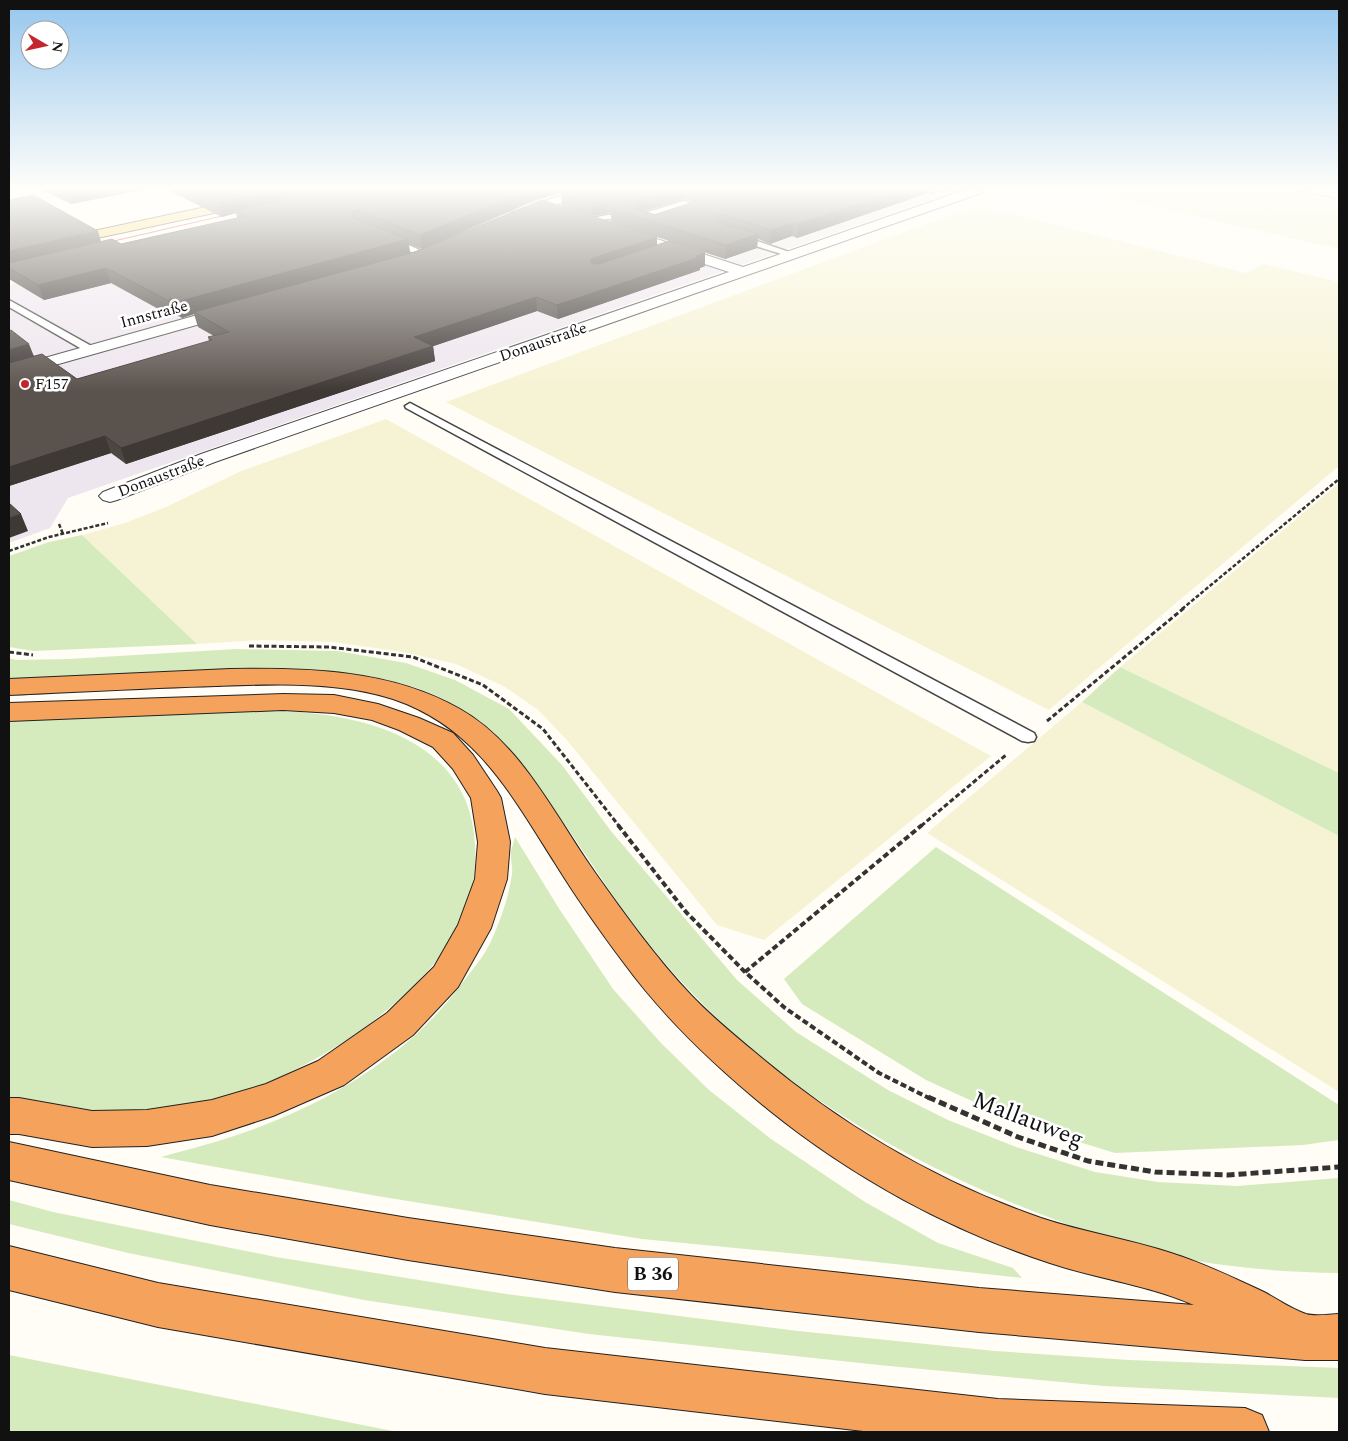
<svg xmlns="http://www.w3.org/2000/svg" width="1348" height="1441" viewBox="0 0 1348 1441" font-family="Spectral,serif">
  <rect width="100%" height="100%" fill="#fffdf5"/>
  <polygon fill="#eee6ef" points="398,190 958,190 68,498 50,528 9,543 9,285"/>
  <g fill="#f6f3d4">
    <polygon points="1080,190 1291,190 1339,200 1339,249"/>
    <polygon points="977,205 1246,273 1264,264 1339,282 1339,466 1049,710 446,402"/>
    <polygon points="386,419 991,756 764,940 717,925 566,739 538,710 505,687 456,664 403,652 333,642 261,640 197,644 82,535 125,523 166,507 239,472"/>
    <polygon points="1339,483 1339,773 1120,667"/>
    <polygon points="1082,702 1339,836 1339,1092 927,833"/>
  </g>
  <g fill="#d5ebbd">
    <polygon points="82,535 197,644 33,651 9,647 9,556 49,542"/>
    <path d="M236 649 337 651 406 663 455 680 509 709 562 765 611 831 737 980 796 1032 888 1090 948 1120 1016 1147 1095 1172 1158 1182 1237 1186 1339 1178V1273C1265 1272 1187 1264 1116 1242 1091 1235 1067 1224 1043 1215 883 1154 740 1065 636 927 590 866 555 801 502 746 487 731 473 715 455 705 379 662 272 669 188 673 128 675 68 678 9 681V658L16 660 69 659Z"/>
    <polygon points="1120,667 1339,773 1339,836 1082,702"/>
    <path d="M267 711C356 711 470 736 475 845 477 872 471 902 459 926 419 1005 298 1081 214 1100 173 1110 128 1114 87 1111 61 1109 34 1102 9 1097V720Z"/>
    <path d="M515 837 558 907 613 989 661 1043 709 1090 771 1139 865 1202 938 1243 1013 1268 1022 1278 830 1257 642 1239 377 1196 161 1157C185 1150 210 1144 234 1136 319 1108 406 1059 460 986 471 971 485 956 492 939 501 919 509 896 512 874 513 867 510 859 511 851 512 847 514 841 515 837Z"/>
    <polygon points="936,847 1339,1105 1339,1140 1303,1145 1115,1153 1027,1126 926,1080 802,1004 784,979"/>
    <polygon points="9,1200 53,1212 276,1257 506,1294 798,1331 995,1351 1129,1360 1339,1368 1339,1398 1104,1386 879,1365 589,1334 364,1300 128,1253 9,1224"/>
    <polygon points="9,1355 398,1432 9,1432"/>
  </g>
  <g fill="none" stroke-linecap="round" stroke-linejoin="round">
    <g stroke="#444" stroke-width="3">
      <g id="lane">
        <polygon points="926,190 935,190 936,191 932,193"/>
        <polygon points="684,201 708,209 700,213 696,211 697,209 684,205 639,219 608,219 586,222 582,220 608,215 638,215"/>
        <polygon points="733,235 739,235 798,255 791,257 733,239"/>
        <polygon points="387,238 393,238 431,255 424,257 387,242"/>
        <polygon points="9,300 95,348 96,350 91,353 87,352 9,307"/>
        <polygon points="410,403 1034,733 1036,737 1034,741 1028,742 1022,741 406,408 405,406"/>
      </g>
    </g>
    <g stroke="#444" stroke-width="2">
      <g id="street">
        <polygon points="577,190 598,190 596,193 566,201 520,219 510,219 509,216 510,213"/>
        <polygon points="965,190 983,190 981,193 215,462 117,500 110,502 103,500 99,496 103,492 201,454 729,272 616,235 614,232 616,229 626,229 743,267"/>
        <polygon points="233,305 239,307 241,310 239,313 9,378 9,368"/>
      </g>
    </g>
    <g stroke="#222" stroke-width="2">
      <polygon id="primary" points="285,190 309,190 303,194 9,257 9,249"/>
    </g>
    <g stroke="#222" stroke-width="2">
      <g id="highway">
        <path d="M230 669C308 668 390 669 460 709 522 744 556 818 596 874 626 916 656 958 691 995 711 1016 734 1035 757 1054 840 1124 937 1182 1041 1218 1083 1232 1128 1239 1171 1253 1203 1263 1234 1278 1264 1292 1277 1299 1291 1309 1306 1314 1316 1317 1329 1314 1339 1314V1360H1305L979 1332 615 1292 408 1260 210 1225 9 1180V1142L210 1185 408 1218 615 1248 979 1288 1194 1305C1149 1285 1097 1279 1050 1263 949 1230 852 1177 769 1110 715 1066 665 1019 624 963 600 931 576 897 555 863 511 794 476 727 393 699 337 681 274 684 216 686 147 688 78 692 9 695V679Z"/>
        <polygon points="283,694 334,695 378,704 419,718 453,733 473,755 497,791 501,798 510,842 507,879 491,928 458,987 413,1035 344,1085 273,1116 212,1136 147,1146 92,1147 19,1134 9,1134 9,1098 19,1098 92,1111 147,1110 212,1100 266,1084 318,1061 387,1013 434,967 458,925 475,879 478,842 471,798 453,769 433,747 399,730 372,720 334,713 283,710 9,721 9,703"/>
        <polygon points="9,1246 158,1283 545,1348 998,1399 1245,1408 1262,1415 1269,1432 872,1432 545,1394 158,1327 9,1290"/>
      </g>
    </g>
    <polyline stroke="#333" stroke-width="1" stroke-dasharray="2.5 1" stroke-linecap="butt" points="1297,190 1339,199"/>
    <g stroke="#333" stroke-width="2.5" stroke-dasharray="4 2" stroke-linecap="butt">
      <polyline points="59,524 63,534"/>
      <polyline points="9,551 49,537 108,523"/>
      <polyline points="1182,609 1339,479"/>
    </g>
    <g stroke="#333" stroke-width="3" stroke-dasharray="5 2.5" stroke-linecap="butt">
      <polyline points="249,646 329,647 413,657 483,685 543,729 619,826"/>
      <polyline points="9,652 33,655"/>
      <polyline points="1047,721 1184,608"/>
      <polyline points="921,826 1006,755"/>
    </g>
    <g stroke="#333" stroke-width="4" stroke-dasharray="6 3" stroke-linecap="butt">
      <polyline points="618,825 686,912 745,972 785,1008 879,1073 931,1099"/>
      <polyline points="745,972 922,825"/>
    </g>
    <polyline stroke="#333" stroke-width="5" stroke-dasharray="8 4" stroke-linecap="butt" points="928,1097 1018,1137 1088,1161 1155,1172 1228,1175 1339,1167"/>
    <use href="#lane" fill="#fff" fill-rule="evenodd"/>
    <use href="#street" fill="#fff" fill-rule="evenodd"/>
    <use href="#primary" fill="#f9d66b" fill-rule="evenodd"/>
    <use href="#highway" fill="#f5a25d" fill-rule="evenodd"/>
    <polyline stroke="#c4262e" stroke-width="1" points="101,244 235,213"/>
  </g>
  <g fill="#4d4742" fill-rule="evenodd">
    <polygon points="43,190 141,190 71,204"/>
    <path d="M168 190H928V193L797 238 792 236 770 244 758 239 757 248 725 259 611 222V213L593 216 562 206 561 193 536 200 444 240 657 245 705 253V266L700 268V270L558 319 537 311 433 346 435 361 126 464 111 453 9 486V331L34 356 77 379 209 341 208 337 214 336 198 327 194 314 182 318 175 314 173 317 111 283 44 300 9 279V200L101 242 121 244 237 218 236 213 222 217ZM685 199 694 202 656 215 643 211ZM409 244 422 249 410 253Z"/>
  </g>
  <g fill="#3f3936">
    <polygon points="70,190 141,190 71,204 67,191"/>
    <polygon points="276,190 334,190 235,211 236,213 222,217 219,203"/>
    <polygon points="528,190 572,190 536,200 422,249 420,235"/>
    <polygon points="671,190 685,190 685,199 638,213 637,200"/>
    <polygon points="900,190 928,190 928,193 797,238 798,224"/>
    <polygon points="608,200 608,213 593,216 592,203"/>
    <polygon points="354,211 356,224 354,226 352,212"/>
    <polygon points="793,223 792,236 770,244 771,230"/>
    <polygon points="98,231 102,245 9,267 9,251"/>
    <polygon points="758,234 757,248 725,259 726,245"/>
    <polygon points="657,237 657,250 591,272 591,259"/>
    <polygon points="408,239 410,254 194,312 194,314 182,318 177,302"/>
    <polygon points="705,253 705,266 700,268 700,270 558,319 557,305"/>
    <polygon points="106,268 111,283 44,300 38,285"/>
    <polygon points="536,297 537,311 425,349 433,346 435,361 126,464 121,448 414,337"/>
    <polygon points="170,298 175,314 173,317 169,301"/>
    <polygon points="29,344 35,359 9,366 9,350"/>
    <polygon points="105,436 111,453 9,486 9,467"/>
    <polygon points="21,514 28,531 9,538 9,518"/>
  </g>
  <g fill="#5a524d" stroke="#3f3936">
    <polygon points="192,190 276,190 219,203"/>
    <polygon points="325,190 528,190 420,235 360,211 354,211 352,212 353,218 408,239 177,302 170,298 169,301 106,268 38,285 9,268 9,263 112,239 121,244 246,216 235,211"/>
    <polygon points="570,190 671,190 637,200 608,200 592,203 561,193"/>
    <polygon points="697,190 900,190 798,224 793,223 771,230 725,215 717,215 718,222 758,234 726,245 611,209 628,207 656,215 710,196 709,194"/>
    <polygon points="33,195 98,231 9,251 9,200"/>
    <polygon points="542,200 657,237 591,259 591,263 599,264 669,241 705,253 696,256 700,257 557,305 536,297 414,337 433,346 121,448 105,436 9,467 9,363 42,354 77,379 212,340 208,337 229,332 194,312 415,252"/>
    <polygon points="11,330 29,344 9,350 9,331"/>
    <polygon points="9,503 21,514 9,518"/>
  </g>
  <linearGradient id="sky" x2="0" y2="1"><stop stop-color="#95c6ee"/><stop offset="0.48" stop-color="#fffefa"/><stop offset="1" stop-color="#fffefa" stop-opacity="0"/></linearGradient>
  <rect width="1348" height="392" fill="url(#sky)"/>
  <circle fill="#c4262e" stroke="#fff" stroke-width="2" cx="25" cy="384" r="5"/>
  <g text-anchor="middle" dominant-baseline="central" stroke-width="5" stroke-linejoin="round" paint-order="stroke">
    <g font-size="16" fill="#111" stroke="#fff">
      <text transform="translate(154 314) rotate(-15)">Innstraße</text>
      <text transform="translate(543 342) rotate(-19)">Donaustraße</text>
      <text transform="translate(161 476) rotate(-21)">Donaustraße</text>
    </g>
    <g font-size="16" fill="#111" stroke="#fff" text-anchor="start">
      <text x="35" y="384">F157</text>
    </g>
    <rect fill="#fff" stroke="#585858" stroke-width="1" x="628" y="1257.5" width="50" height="33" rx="4"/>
    <g font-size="19" font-weight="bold" fill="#111">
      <text x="653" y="1274">B 36</text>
    </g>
    <g font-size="24" fill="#111" stroke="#fff">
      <text transform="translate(1028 1120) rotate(21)">Mallauweg</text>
    </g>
  </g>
  <rect width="1348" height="1441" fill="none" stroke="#111111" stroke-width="20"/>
  <g transform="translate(45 45) rotate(99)"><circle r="24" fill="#ffffff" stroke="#a0a0a0"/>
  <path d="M0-4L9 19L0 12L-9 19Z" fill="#c4262e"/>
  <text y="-8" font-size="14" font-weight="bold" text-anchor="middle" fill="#111111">N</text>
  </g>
</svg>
